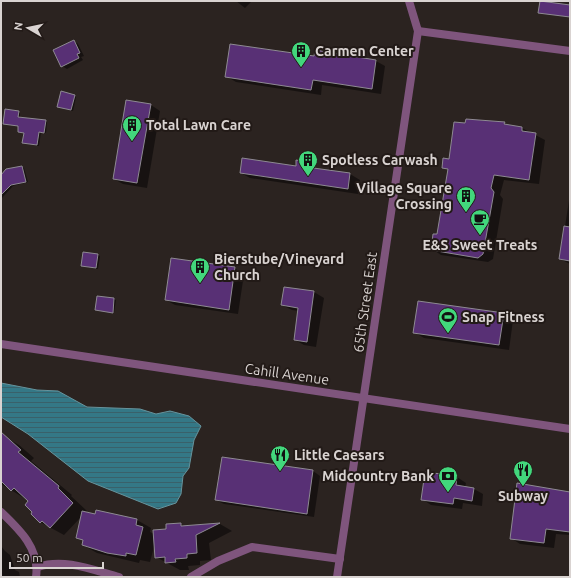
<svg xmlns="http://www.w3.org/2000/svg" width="571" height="578" viewBox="0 0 571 578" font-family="Ubuntu,sans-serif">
  <defs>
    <pattern id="water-rules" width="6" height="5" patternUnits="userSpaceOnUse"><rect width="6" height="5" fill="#347886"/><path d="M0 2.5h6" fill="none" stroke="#39616a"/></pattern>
  </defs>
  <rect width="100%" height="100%" fill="#2b2320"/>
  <polygon fill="url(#water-rules)" stroke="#66939c" points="1,383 37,390 58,391 87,407 140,409 156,414 170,411 189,416 201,426 194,440 189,468 183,476 181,494 176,503 158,509 88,481 28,434 1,417"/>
  <g fill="#0007">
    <polygon points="236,1 252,1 245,8"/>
    <polygon points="74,41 78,44 84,56 81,57 83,60 67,69 62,66"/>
    <polygon points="315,58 376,61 385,66 381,94 322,85 321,95 236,82 226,76"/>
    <polygon points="74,96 76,97 73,111 60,107"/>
    <polygon points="151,105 160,111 147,188 123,184 114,179"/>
    <polygon points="18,112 20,113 20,118 47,122 46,133 41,132 39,146 24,143 25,134 19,132 19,126 4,123"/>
    <polygon points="504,123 509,126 522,128 545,140 539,184 504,180 500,195 503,199 493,259 488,262 441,255 432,249 438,235 449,170 443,167 450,160"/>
    <polygon points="297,161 307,163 316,170 350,174 360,180 358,194 250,178 241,173 296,167"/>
    <polygon points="22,167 24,168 28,182 13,186 1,199 1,176 6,170"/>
    <polygon points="570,194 570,264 560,259"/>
    <polygon points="98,255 100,256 98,269 82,266"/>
    <polygon points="234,268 244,274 238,314 175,305 166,300"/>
    <polygon points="285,288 314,292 324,298 316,347 304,345 295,340 299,311 292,310 282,305"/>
    <polygon points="98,297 116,300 114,313 96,310"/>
    <polygon points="503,314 513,320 509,350 424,338 414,332"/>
    <polygon points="5,437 19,445 34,458 31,461 72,495 71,496 87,511 85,513 137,520 151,528 150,532 154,534 181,524 186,527 220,524 232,531 209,543 211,560 200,561 200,565 188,566 189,570 180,570 156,557 155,543 150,562 140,560 139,563 97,553 83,545 84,541 77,537 82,516 64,535 40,522 29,501 1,484 1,441"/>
    <polygon points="313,471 320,476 314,517 224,504 216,500"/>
    <polygon points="457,477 466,483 465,487 474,489 483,494 482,506 463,503 462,509 431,505 422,499"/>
    <polygon points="570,493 570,535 556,534 554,548 520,544 511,538"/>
    <polygon points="1,546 5,551 10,555 15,570 19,572 20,577 1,577"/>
  </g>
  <g fill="#583075" stroke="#8e8a92">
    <polygon points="540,1 570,5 570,17 538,13"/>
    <polygon points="74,40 80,53 77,54 79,58 61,67 53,50"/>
    <polygon points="230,44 314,56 315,50 376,60 372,89 313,80 311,90 225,77"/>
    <polygon points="61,91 75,95 71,110 57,107"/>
    <polygon points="126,100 151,104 137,183 113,179"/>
    <polygon points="5,109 19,111 18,117 46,120 44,133 39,132 37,145 22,143 24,133 18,132 18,126 3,124"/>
    <polygon points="466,119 505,122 504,124 522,127 522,131 536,133 529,180 494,175 491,188 494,192 483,254 478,258 431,250 433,234 437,234 448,169 442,168 443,158 449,159 454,122 465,123"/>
    <polygon points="242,158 296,166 296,160 307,162 306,167 350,173 348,189 240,173"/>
    <polygon points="22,166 26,182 11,185 1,195 1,175 6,169"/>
    <polygon points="564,226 570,227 570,261 559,259"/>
    <polygon points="83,252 98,254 96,268 81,266"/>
    <polygon points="171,258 235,267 229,310 165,300"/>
    <polygon points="284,287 314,291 307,342 294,340 298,308 281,305"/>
    <polygon points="97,296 114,298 113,313 95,310"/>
    <polygon points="418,301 504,313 499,345 413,333"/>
    <polygon points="1,432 21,450 18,452 59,486 58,488 73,503 50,528 42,521 40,523 31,514 32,512 25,505 28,501 14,488 11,491 1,481"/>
    <polygon points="222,457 313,470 307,514 215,500"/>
    <polygon points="425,472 457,476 456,485 474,488 472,501 454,498 453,504 421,500"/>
    <polygon points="517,483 570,492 570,532 546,529 544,543 510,539"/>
    <polygon points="96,510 137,519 136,525 143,527 136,555 126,553 126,556 107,553 82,545 83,540 76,538 82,511 95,514"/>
    <polygon points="181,523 181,526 220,523 196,535 197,553 187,554 187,558 175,559 176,562 165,563 165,557 155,558 153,530 166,529 166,524"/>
  </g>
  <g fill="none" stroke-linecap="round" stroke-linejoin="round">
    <g stroke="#7f557d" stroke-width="8">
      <path d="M1 512C20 530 40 549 36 577"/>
      <path d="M38 567C64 558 93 570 119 577"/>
      <polyline points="191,577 218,561 252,547 340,559"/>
    </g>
    <g stroke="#7f557d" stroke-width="8">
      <polyline points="418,31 570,51"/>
      <polyline points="1,344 570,429"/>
      <polyline points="337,577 418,31 409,1"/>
    </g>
  </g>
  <defs>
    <g id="building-pin" transform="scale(1)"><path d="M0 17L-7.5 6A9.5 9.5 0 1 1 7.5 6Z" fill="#42d77c" stroke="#221a17"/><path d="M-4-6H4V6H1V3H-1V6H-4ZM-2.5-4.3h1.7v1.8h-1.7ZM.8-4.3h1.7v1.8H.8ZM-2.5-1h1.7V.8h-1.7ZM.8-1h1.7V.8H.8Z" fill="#111"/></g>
    <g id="cafe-pin" transform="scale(1)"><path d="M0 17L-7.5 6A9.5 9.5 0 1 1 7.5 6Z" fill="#42d77c" stroke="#221a17"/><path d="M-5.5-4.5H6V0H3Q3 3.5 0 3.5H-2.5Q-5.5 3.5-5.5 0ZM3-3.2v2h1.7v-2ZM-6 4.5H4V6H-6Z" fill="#111"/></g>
    <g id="stadium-pin" transform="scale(1)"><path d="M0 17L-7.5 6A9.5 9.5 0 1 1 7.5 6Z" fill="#42d77c" stroke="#221a17"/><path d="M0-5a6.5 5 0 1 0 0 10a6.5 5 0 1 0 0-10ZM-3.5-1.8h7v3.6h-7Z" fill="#111"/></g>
    <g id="restaurant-pin" transform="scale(1)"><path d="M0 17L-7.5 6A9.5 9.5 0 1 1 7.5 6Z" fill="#42d77c" stroke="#221a17"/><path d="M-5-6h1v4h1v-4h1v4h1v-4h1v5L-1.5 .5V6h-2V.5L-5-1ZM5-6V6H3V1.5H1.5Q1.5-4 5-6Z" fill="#111"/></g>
    <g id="bank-pin" transform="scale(1)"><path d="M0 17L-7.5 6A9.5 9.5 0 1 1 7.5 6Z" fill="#42d77c" stroke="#221a17"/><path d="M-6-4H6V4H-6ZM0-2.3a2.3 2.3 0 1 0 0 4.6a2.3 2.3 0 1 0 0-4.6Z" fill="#111"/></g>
  </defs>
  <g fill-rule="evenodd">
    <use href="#building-pin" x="301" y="51"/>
    <use href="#building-pin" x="132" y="125"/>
    <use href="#building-pin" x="308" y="160"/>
    <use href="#building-pin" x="466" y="196"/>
    <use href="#cafe-pin" x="480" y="219"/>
    <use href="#building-pin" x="200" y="267"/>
    <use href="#stadium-pin" x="448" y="317"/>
    <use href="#restaurant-pin" x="280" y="455"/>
    <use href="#restaurant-pin" x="523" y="470"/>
    <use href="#bank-pin" x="448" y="476"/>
  </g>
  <g text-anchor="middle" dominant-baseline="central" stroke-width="4" stroke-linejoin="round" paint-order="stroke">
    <g font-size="14" font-weight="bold" fill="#d9d3d1" stroke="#221a17" text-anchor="start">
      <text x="315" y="51">Carmen Center</text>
      <text x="146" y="125">Total Lawn Care</text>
      <text x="322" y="160">Spotless Carwash</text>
      <text x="452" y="188" text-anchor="end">Village Square<tspan x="452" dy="16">Crossing</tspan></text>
      <text x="480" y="245" text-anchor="middle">E&amp;S Sweet Treats</text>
      <text x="214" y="259">Bierstube/Vineyard<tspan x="214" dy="16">Church</tspan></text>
      <text x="462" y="317">Snap Fitness</text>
      <text x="294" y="455">Little Caesars</text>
      <text x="434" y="476" text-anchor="end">Midcountry Bank</text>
      <text x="523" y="496" text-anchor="middle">Subway</text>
    </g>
    <g font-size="14" fill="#d9d3d1" stroke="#221a17">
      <text transform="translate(365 302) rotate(-82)">65th Street East</text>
      <text transform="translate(287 374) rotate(8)">Cahill Avenue</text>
    </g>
  </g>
  <rect width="571" height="578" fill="none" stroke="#d9d3d1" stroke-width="4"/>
  <g transform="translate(28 28) rotate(279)" stroke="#221a17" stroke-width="3" paint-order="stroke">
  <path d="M0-3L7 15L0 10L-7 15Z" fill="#d9d3d1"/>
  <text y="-6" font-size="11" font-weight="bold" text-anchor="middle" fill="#d9d3d1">N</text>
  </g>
  <path d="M10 562v6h93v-6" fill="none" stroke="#d9d3d1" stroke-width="2"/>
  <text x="16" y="562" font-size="12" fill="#d9d3d1" stroke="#221a17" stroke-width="3" paint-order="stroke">50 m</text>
</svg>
